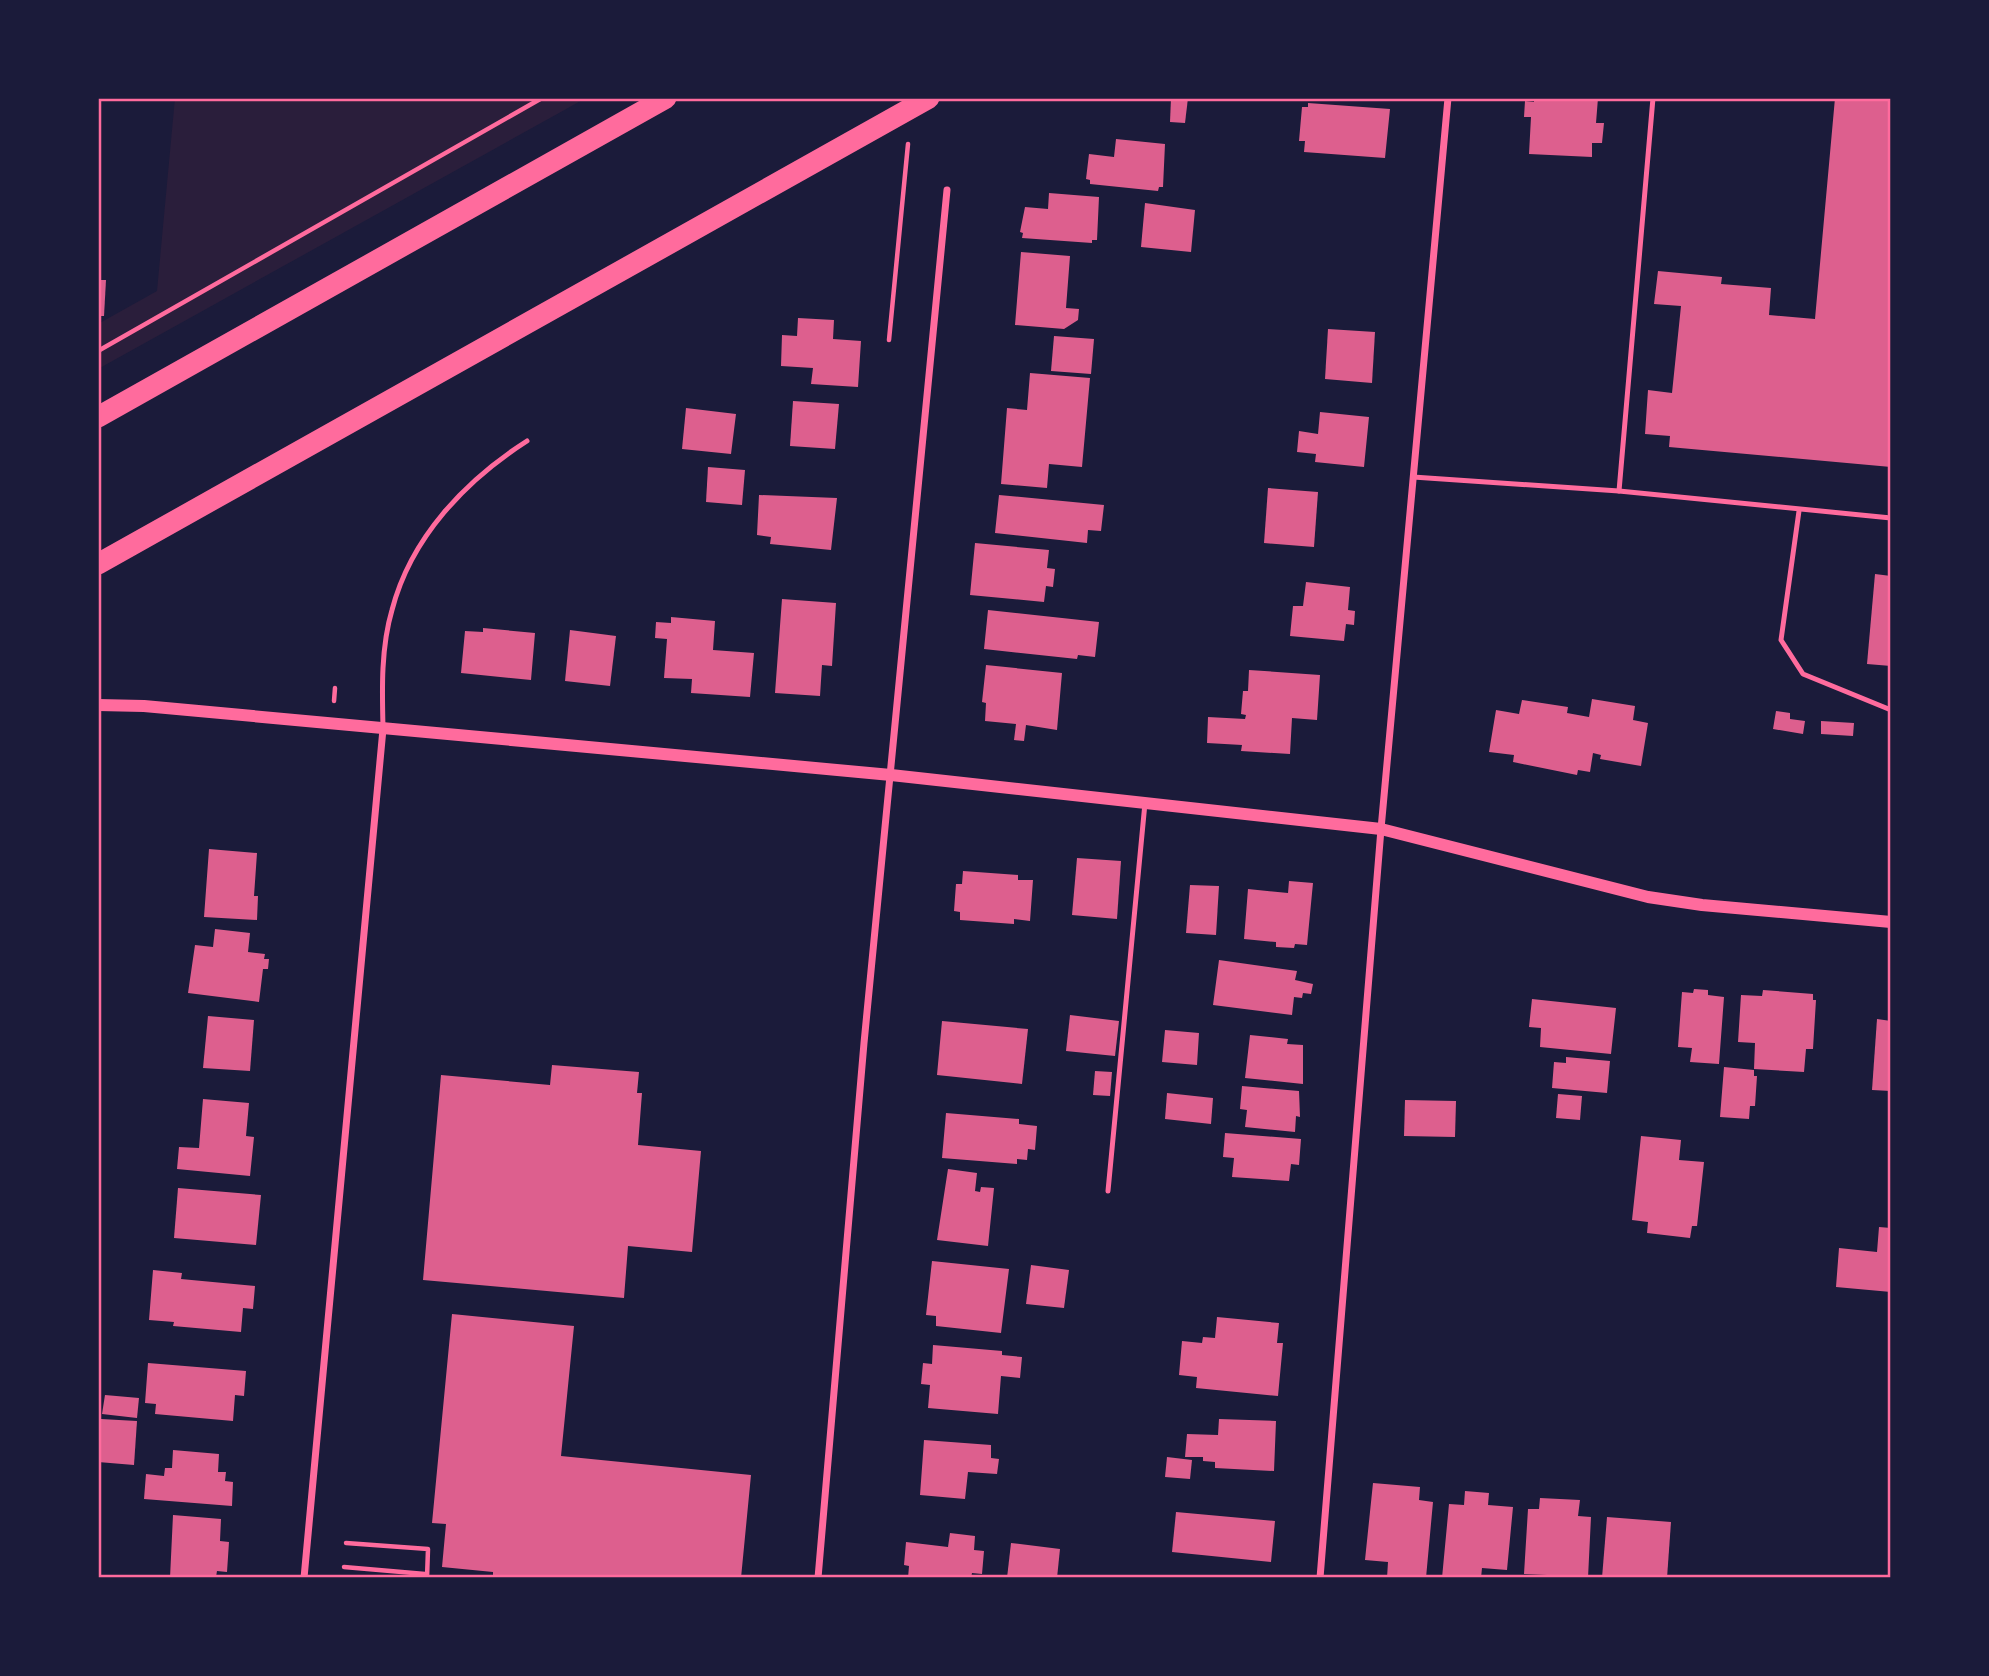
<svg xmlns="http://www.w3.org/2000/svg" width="1989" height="1676" viewBox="0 0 1989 1676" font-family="'Exo 2',sans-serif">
  <rect width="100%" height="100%" fill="#1b1b3a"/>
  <polygon fill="#2a1e3b" points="175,98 586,98 98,369 98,324 157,291"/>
  <g fill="#dd5f8e">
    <polygon points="1171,98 1188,98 1185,123 1170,122"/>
    <polygon points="1534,98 1598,98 1596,123 1604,123 1602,143 1592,143 1592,157 1529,154 1531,117 1524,117 1525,101 1534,102"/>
    <polygon points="1835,98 1891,98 1891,467 1669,447 1670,436 1645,434 1648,390 1672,393 1681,306 1654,304 1658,271 1722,277 1721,284 1771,288 1769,315 1815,319"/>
    <polygon points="1308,103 1390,109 1385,158 1304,152 1305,141 1299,141 1302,107 1308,107"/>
    <polygon points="1116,139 1165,144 1163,187 1159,187 1158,191 1090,184 1090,180 1086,179 1089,154 1114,157"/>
    <polygon points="1049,193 1099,197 1097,240 1092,240 1092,243 1022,238 1023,233 1020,232 1025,207 1048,209"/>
    <polygon points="1145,203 1195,210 1191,252 1141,247"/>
    <polygon points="1021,252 1070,256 1066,308 1079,309 1078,320 1064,329 1015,325"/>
    <polygon points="98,280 106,280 104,316 98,316"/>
    <polygon points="798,318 834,320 833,339 861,341 858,387 811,384 813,368 781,366 782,335 797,336"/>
    <polygon points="1328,329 1375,332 1372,383 1325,379"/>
    <polygon points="1054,336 1094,339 1091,374 1051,371"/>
    <polygon points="1030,373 1090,378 1082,467 1049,464 1047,488 1001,484 1007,408 1027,410"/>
    <polygon points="793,401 839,404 835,449 790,446"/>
    <polygon points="686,408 736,414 731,454 682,449"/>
    <polygon points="1320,412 1369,417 1364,467 1315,462 1316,454 1297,452 1299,431 1318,434"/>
    <polygon points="708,467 745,470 742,505 706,502"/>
    <polygon points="1268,488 1318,492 1314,547 1264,543"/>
    <polygon points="759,495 837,498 831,550 770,544 771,537 757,535"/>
    <polygon points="999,495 1104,505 1101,531 1088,530 1087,543 995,533"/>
    <polygon points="975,543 1049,550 1047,568 1055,569 1053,587 1046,586 1044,602 970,595"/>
    <polygon points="1875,574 1891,576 1891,666 1867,664"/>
    <polygon points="1306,582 1350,587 1348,610 1355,611 1354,625 1346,624 1344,641 1290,636 1293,606 1303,606"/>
    <polygon points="782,599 836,603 832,666 822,665 820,696 775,693"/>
    <polygon points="988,610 1099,622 1095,657 1078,655 1077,659 984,649"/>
    <polygon points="671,617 715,621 713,650 754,653 750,697 691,693 692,679 664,678 667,639 655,638 656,622 671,623"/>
    <polygon points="483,628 535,633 531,680 461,673 465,631 483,632"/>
    <polygon points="570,630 616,636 610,686 565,681"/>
    <polygon points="986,665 1062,673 1057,730 1026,725 1024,741 1014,740 1016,724 985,721 986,703 982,702"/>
    <polygon points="1249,670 1320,675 1317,720 1292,718 1290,754 1241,751 1242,745 1207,743 1208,717 1245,719 1246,715 1241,714 1243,691 1248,691"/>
    <polygon points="1592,699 1635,706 1633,720 1648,723 1641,766 1600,759 1601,755 1593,753 1590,772 1578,770 1577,775 1513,762 1514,755 1489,752 1496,710 1519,714 1522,700 1568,707 1567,713 1589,717"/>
    <polygon points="1776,711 1790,713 1790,719 1805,721 1803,734 1773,729"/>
    <polygon points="1821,721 1854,723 1853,736 1821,734"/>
    <polygon points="209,849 257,853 254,896 258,896 257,920 204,917"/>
    <polygon points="1077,858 1121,861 1117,919 1072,915"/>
    <polygon points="963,871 1018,875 1018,880 1033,880 1030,921 1014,919 1014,924 960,920 960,912 954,911 956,884 962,884"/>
    <polygon points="1289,881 1313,883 1307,945 1295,944 1294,948 1276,947 1276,942 1244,939 1248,889 1288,893"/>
    <polygon points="1190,885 1219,886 1216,935 1186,933"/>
    <polygon points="215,929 250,933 248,952 265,954 264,959 269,959 268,969 263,969 259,1002 188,993 195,945 213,947"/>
    <polygon points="1219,960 1297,971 1295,980 1313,984 1311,994 1303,993 1302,998 1294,997 1292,1015 1213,1005"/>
    <polygon points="1694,989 1708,990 1708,995 1724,997 1719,1064 1690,1062 1692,1048 1678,1047 1682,992 1693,993"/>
    <polygon points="1763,990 1813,994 1813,1000 1816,1000 1813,1049 1806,1049 1804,1072 1754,1069 1755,1043 1738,1042 1741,995 1762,996"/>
    <polygon points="1532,999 1616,1008 1611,1054 1540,1047 1541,1028 1529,1027"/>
    <polygon points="1070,1015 1119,1021 1115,1056 1066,1051"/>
    <polygon points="208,1016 254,1020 250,1071 203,1068"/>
    <polygon points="1877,1019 1891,1021 1891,1091 1872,1090"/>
    <polygon points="942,1021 1028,1029 1022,1084 937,1075"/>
    <polygon points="1165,1030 1199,1033 1197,1065 1162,1062"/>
    <polygon points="1250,1035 1288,1039 1287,1044 1303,1045 1303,1084 1245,1078"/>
    <polygon points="1566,1057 1610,1061 1607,1093 1552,1088 1554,1062 1566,1063"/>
    <polygon points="552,1065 639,1072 637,1093 642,1093 638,1145 701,1151 692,1252 628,1246 624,1298 423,1280 441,1075 550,1085"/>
    <polygon points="1724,1067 1754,1070 1754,1076 1757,1076 1755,1106 1750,1106 1749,1119 1720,1117"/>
    <polygon points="1095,1071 1112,1072 1110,1096 1093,1095"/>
    <polygon points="1242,1086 1299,1091 1300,1117 1296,1116 1295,1132 1245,1127 1247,1110 1240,1109"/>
    <polygon points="1167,1093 1213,1098 1211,1124 1165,1119"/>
    <polygon points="1558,1094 1582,1096 1580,1120 1556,1118"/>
    <polygon points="203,1099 249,1103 246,1136 254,1137 250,1176 177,1169 179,1147 199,1148"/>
    <polygon points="1405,1100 1456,1101 1455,1137 1404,1136"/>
    <polygon points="946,1113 1019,1119 1019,1124 1037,1126 1035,1150 1028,1149 1027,1160 1017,1159 1017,1164 942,1158"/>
    <polygon points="1225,1133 1301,1139 1299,1165 1291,1164 1289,1181 1232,1177 1234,1158 1223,1157"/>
    <polygon points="1641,1136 1681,1140 1679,1160 1704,1162 1697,1226 1692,1226 1690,1238 1647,1233 1648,1222 1632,1220"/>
    <polygon points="948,1169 977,1173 975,1191 980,1192 981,1187 994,1188 988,1246 937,1240"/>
    <polygon points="178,1188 261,1195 256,1245 174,1238"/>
    <polygon points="1879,1227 1891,1228 1891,1292 1836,1287 1839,1248 1877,1252"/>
    <polygon points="932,1261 1009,1269 1001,1333 936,1326 936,1316 926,1315"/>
    <polygon points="1031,1265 1069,1270 1064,1308 1026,1304"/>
    <polygon points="153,1270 182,1273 181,1279 255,1286 253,1309 243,1308 241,1332 173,1326 174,1322 149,1320"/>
    <polygon points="452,1314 574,1326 561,1456 751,1475 741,1578 493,1578 493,1572 442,1567 446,1524 432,1523"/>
    <polygon points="1217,1317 1279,1323 1277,1343 1283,1343 1278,1396 1196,1388 1197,1377 1179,1375 1182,1341 1202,1343 1203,1337 1215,1338"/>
    <polygon points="933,1345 1002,1351 1002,1355 1022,1357 1020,1378 1001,1376 998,1414 928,1408 930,1385 921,1384 923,1363 932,1364"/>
    <polygon points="148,1363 246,1371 244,1396 235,1395 233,1421 155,1414 156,1404 145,1403"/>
    <polygon points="105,1395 139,1398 137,1418 102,1414"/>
    <polygon points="101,1419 137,1421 134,1465 98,1462"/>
    <polygon points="1219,1419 1276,1421 1274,1471 1215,1468 1215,1462 1203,1461 1203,1457 1185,1457 1187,1434 1218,1435"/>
    <polygon points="924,1440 991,1445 991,1458 999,1459 997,1474 968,1472 965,1499 920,1495"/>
    <polygon points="173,1450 219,1454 218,1472 226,1472 225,1481 233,1482 232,1506 144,1499 146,1474 164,1476 165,1468 172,1468"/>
    <polygon points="1167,1457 1192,1460 1190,1479 1165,1477"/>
    <polygon points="1373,1483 1420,1487 1419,1500 1433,1502 1426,1578 1387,1578 1388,1562 1365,1560"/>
    <polygon points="1465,1491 1489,1493 1488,1505 1513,1507 1507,1570 1482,1568 1481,1578 1442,1578 1449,1504 1464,1505"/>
    <polygon points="1540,1498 1580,1500 1578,1516 1591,1517 1588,1578 1547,1578 1547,1575 1524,1574 1528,1509 1539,1509"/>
    <polygon points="1176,1512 1275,1521 1271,1562 1172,1552"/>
    <polygon points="173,1515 221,1519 220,1541 229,1542 227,1572 217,1571 216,1577 170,1578"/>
    <polygon points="1607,1517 1671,1522 1667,1578 1602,1578"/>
    <polygon points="950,1533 975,1536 974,1550 984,1551 982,1574 972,1573 971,1578 908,1578 909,1566 904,1565 906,1542 948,1547"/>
    <polygon points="1011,1543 1060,1549 1057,1578 1007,1578"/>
  </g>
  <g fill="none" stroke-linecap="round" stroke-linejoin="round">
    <g stroke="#ff6b9d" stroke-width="4.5">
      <polyline points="889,340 908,144"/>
      <polyline points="98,351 542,98"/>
      <polyline points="334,701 335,688"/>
      <polyline points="346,1543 428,1549 427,1578"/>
      <polyline points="344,1567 425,1574"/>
    </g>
    <g stroke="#ff6b9d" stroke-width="5">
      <polyline points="1413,477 1619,491 1891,518"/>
      <polyline points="1619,491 1653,98"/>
      <polyline points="1799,511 1781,640 1803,674 1891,710"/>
      <path d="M383 727C382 689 381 647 392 610 411 537 466 480 527 441"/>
      <polyline points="1108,1191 1145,803"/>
    </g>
    <g stroke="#ff6b9d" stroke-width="7">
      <polyline points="304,1578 383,729"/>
      <polyline points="818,1578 864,1043 947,190"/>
      <polyline points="1320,1578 1381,829 1448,98"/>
    </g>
    <polyline stroke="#ff6b9d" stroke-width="12" points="98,705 144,706 891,775 1381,829 1648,897 1702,905 1891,922"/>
    <g stroke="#ff6b9d" stroke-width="21">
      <polyline points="98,417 666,98"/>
      <polyline points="98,564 929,98"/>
    </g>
  </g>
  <rect width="1989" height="1676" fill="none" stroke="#1b1b3a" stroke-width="200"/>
  <rect x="100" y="100" width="1789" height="1476" fill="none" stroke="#ff6b9d" stroke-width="2.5"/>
</svg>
